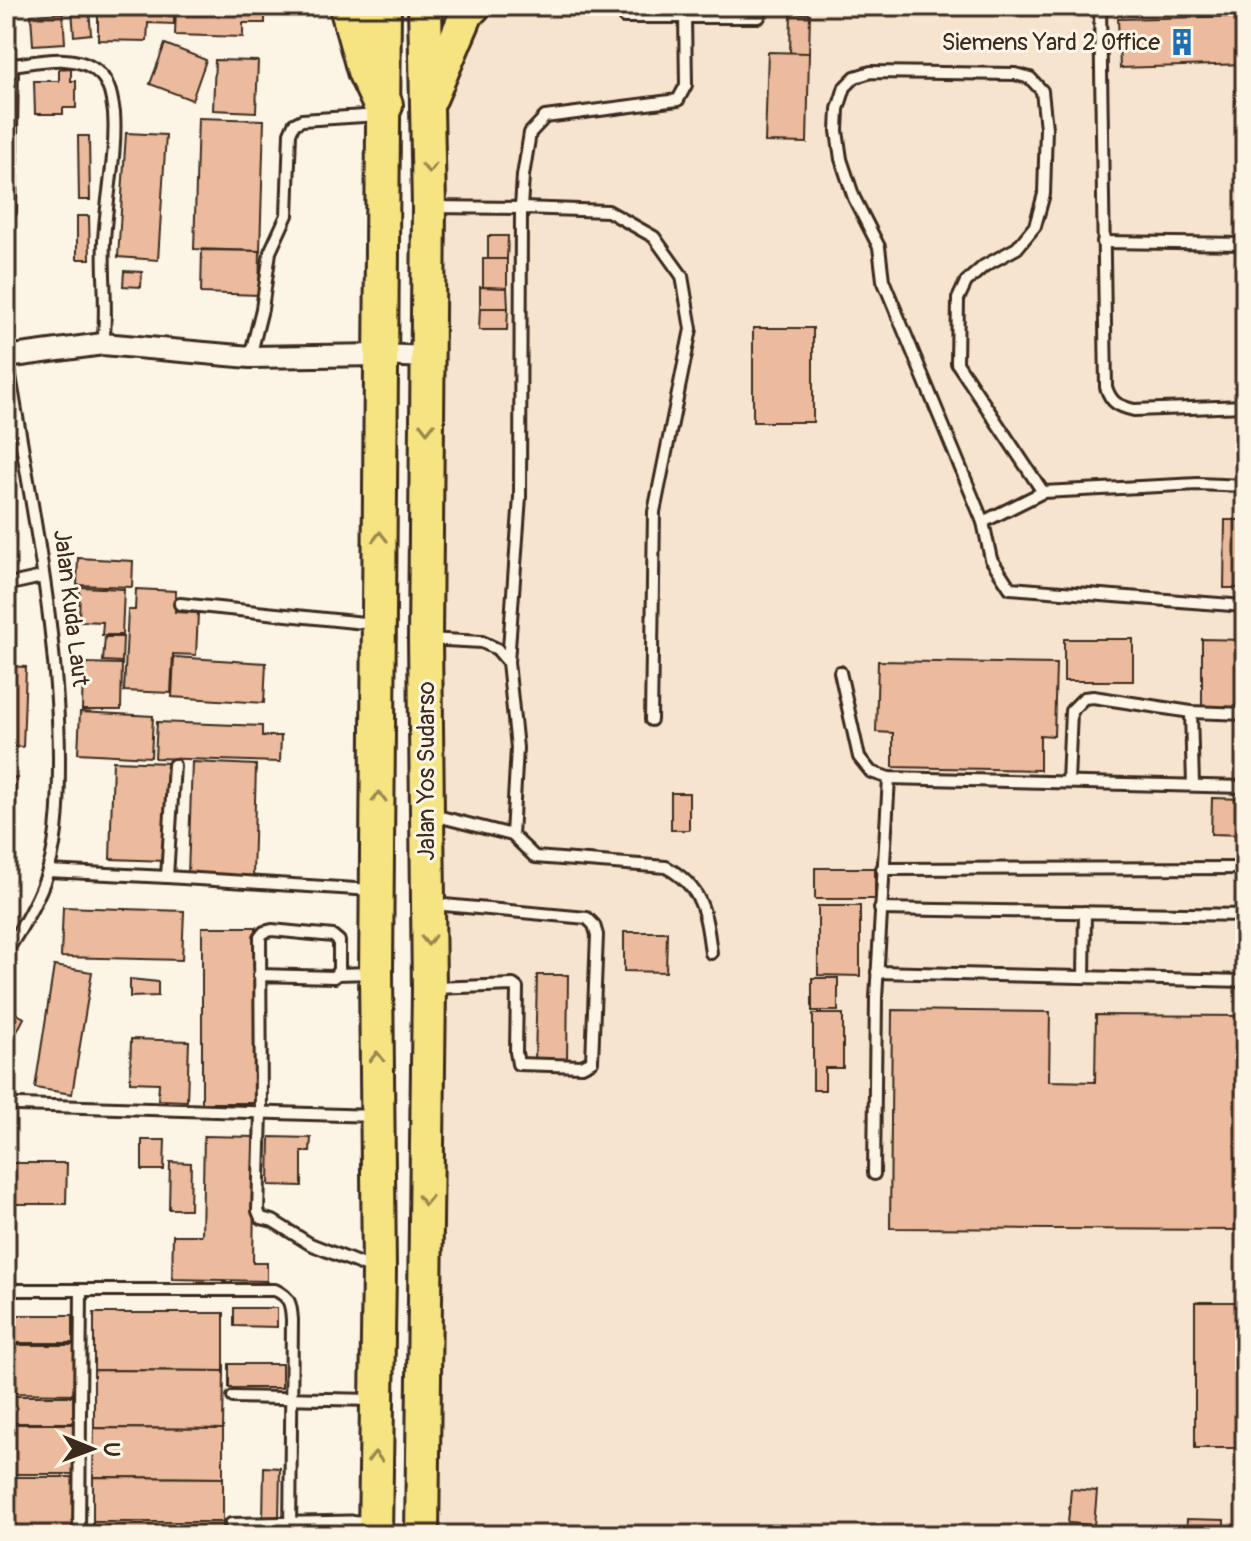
<svg xmlns="http://www.w3.org/2000/svg" width="1251" height="1541" viewBox="0 0 1251 1541" font-family="Pangolin,sans-serif">
  <rect width="100%" height="100%" fill="#fcf5e5"/>
  <filter id="ink" filterUnits="userSpaceOnUse"><feTurbulence type="fractalNoise" baseFrequency=".0125" numOctaves="2"/><feDisplacementMap in="SourceGraphic" scale="16" xChannelSelector="R" yChannelSelector="G"/><feConvolveMatrix kernelMatrix="1 2 1 2 8 2 1 2 1" color-interpolation-filters="sRGB"/></filter>
  <g filter="url(#ink)">
    <polygon fill="#f7e4cf" points="437,6 1245,6 1245,1535 433,1535"/>
    <g fill="#ecbb9d" stroke="#3b2a1e" stroke-width="2">
      <polygon points="98,6 174,6 174,24 148,23 147,41 98,40"/>
      <polygon points="176,6 265,6 265,23 243,23 243,37 175,35"/>
      <rect x="780" y="6" width="25" height="4"/>
      <polygon points="89,7 91,34 74,36 72,9"/>
      <polygon points="63,13 65,43 33,45 31,15"/>
      <polygon points="791,13 810,14 809,53 790,53"/>
      <polygon points="1245,16 1245,64 1120,68 1118,19"/>
      <polygon points="165,44 206,60 192,100 150,84"/>
      <polygon points="768,52 809,53 807,143 765,142"/>
      <polygon points="215,60 258,61 256,112 213,110"/>
      <polygon points="71,68 71,81 76,81 76,108 63,108 63,114 35,114 34,81 59,81 59,69"/>
      <polygon points="198,118 264,120 260,251 194,249"/>
      <polygon points="126,133 166,135 158,260 118,257"/>
      <polygon points="78,136 89,136 90,200 79,200"/>
      <polygon points="77,216 89,216 90,259 77,259"/>
      <polygon points="488,236 508,236 507,259 488,259"/>
      <polygon points="202,250 260,251 259,295 201,293"/>
      <polygon points="483,259 507,259 507,288 483,287"/>
      <polygon points="124,271 142,272 141,287 123,286"/>
      <polygon points="480,287 507,288 508,308 480,308"/>
      <polygon points="480,308 508,308 507,330 479,330"/>
      <rect x="753" y="328" width="60" height="94"/>
      <polygon points="1225,520 1245,520 1245,588 1224,588"/>
      <polygon points="78,558 133,561 132,587 77,585"/>
      <polygon points="80,587 124,589 122,635 102,635 103,622 79,621"/>
      <polygon points="136,589 176,591 175,612 198,613 196,655 173,654 171,693 124,691 128,610 135,610"/>
      <polygon points="105,637 123,637 122,662 103,661"/>
      <rect x="1064" y="639" width="69" height="42"/>
      <polygon points="1202,639 1245,640 1245,709 1202,709"/>
      <polygon points="174,657 266,663 264,703 172,697"/>
      <polygon points="878,661 1056,664 1054,736 1040,735 1040,770 893,767 893,733 876,732"/>
      <polygon points="83,663 122,664 121,710 82,710"/>
      <polygon points="6,666 26,667 23,747 6,746"/>
      <polygon points="80,712 153,716 151,757 78,753"/>
      <polygon points="157,722 262,726 262,736 281,736 280,762 155,758"/>
      <polygon points="113,761 170,763 167,861 110,859"/>
      <polygon points="192,762 256,765 253,876 188,874"/>
      <polygon points="6,776 17,778 10,825 6,824"/>
      <rect x="671" y="793" width="18" height="37"/>
      <polygon points="1212,798 1245,799 1245,835 1211,834"/>
      <rect x="815" y="868" width="60" height="31"/>
      <polygon points="818,906 860,906 860,976 818,975"/>
      <polygon points="63,907 184,911 182,960 61,957"/>
      <polygon points="202,927 256,927 255,1103 202,1103"/>
      <polygon points="624,932 667,932 666,972 624,971"/>
      <polygon points="54,966 92,972 72,1094 35,1088"/>
      <polygon points="537,975 568,975 567,1063 535,1063"/>
      <rect x="812" y="978" width="26" height="33"/>
      <polygon points="130,979 158,982 158,996 130,997"/>
      <polygon points="6,1008 24,1018 6,1053"/>
      <polygon points="892,1010 1050,1012 1049,1081 1095,1082 1096,1015 1245,1016 1245,1230 890,1228"/>
      <polygon points="813,1014 843,1014 843,1068 825,1068 825,1090 813,1090"/>
      <polygon points="131,1039 189,1041 187,1101 158,1100 159,1083 130,1082"/>
      <polygon points="204,1136 255,1137 253,1263 267,1263 267,1281 172,1279 173,1235 202,1235"/>
      <polygon points="270,1137 311,1138 310,1152 302,1152 302,1186 269,1185"/>
      <polygon points="142,1140 165,1140 164,1170 142,1170"/>
      <polygon points="170,1162 191,1163 190,1209 169,1209"/>
      <polygon points="8,1163 67,1163 66,1204 8,1204"/>
      <rect x="1195" y="1302" width="50" height="146"/>
      <polygon points="234,1308 277,1308 277,1327 234,1326"/>
      <polygon points="94,1313 224,1313 224,1371 94,1370"/>
      <rect x="6" y="1315" width="67" height="28"/>
      <polygon points="6,1345 75,1345 75,1394 6,1393"/>
      <rect x="229" y="1364" width="53" height="24"/>
      <polygon points="94,1370 224,1371 223,1429 94,1428"/>
      <rect x="6" y="1396" width="67" height="27"/>
      <rect x="6" y="1424" width="67" height="50"/>
      <polygon points="94,1428 223,1429 223,1478 93,1477"/>
      <polygon points="264,1467 280,1468 279,1520 263,1519"/>
      <rect x="6" y="1477" width="67" height="58"/>
      <polygon points="93,1477 223,1478 223,1522 93,1522"/>
      <polygon points="1071,1489 1097,1491 1094,1525 1068,1523"/>
      <polygon points="1187,1519 1224,1520 1224,1535 1186,1535"/>
      <rect x="93" y="1522" width="130" height="13"/>
      <polygon points="1153,1531 1186,1533 1186,1535 1153,1535"/>
    </g>
    <g fill="none" stroke-linecap="round" stroke-linejoin="round">
      <g stroke="#3b2a1e" stroke-width="16">
        <g id="lane">
          <path d="M1100 6 1106 387C1111 403 1118 406 1134 410L1245 406"/>
          <polyline points="624,17 759,17"/>
          <path d="M6 66C34 63 77 50 100 74 110 84 112 99 114 113 117 153 106 200 104 241 102 275 108 309 103 344"/>
          <polyline points="431,207 521,208 523,176 530,133 545,117 678,100 686,85 685,15"/>
          <polyline points="6,220 10,212 12,65"/>
          <polyline points="1103,242 1245,244"/>
          <polyline points="250,357 262,309 270,252 287,215 290,133 294,124 302,120 379,115"/>
          <polyline points="1043,492 957,363 958,299 966,282 984,266 1017,248 1035,226 1044,194 1046,128 1042,91 1030,78 1015,74 871,72 855,77 845,87 838,109 837,131 841,159 854,198 879,247 883,280 983,522 991,559 1010,588 1245,606"/>
          <polyline points="983,522 1043,492 1198,484 1245,486"/>
          <polyline points="6,585 42,577"/>
          <polyline points="180,604 374,624"/>
          <polyline points="427,639 482,642 497,649 508,662 517,748 512,835"/>
          <polyline points="508,662 520,497 521,208 608,211 654,237 682,276 691,329 654,512 651,720"/>
          <polyline points="840,672 859,757 871,772 889,778 1245,787"/>
          <polyline points="1191,712 1193,785"/>
          <polyline points="1068,782 1071,711 1084,698 1093,697 1191,712 1245,714"/>
          <path d="M433 815 512 835 535 857 666 867C703 887 706 914 711 953"/>
          <polyline points="882,869 1245,868"/>
          <polyline points="48,871 167,877 174,765"/>
          <polyline points="167,877 372,890"/>
          <polyline points="433,904 587,918 594,925 597,935 592,1061 582,1066 518,1064 516,1052 517,988 513,985 435,988"/>
          <polyline points="880,909 1245,915"/>
          <path d="M6 952C22 928 39 898 48 871 59 835 59 793 59 756 58 622 28 489 7 357"/>
          <polyline points="877,972 1245,981"/>
          <polyline points="337,974 371,973"/>
          <polyline points="259,975 334,977 339,970 339,941 333,936 272,930 264,932 260,937 261,1113 258,1211 261,1218 273,1221 310,1244 373,1269"/>
          <polyline points="1084,977 1085,912"/>
          <polyline points="18,1105 375,1116"/>
          <polyline points="874,1174 876,998 889,778"/>
          <path d="M6 1290H275C290 1297 291 1304 292 1320L290 1535"/>
          <polyline points="233,1397 373,1400"/>
          <polyline points="231,1524 373,1521"/>
          <polyline points="79,1535 81,1290"/>
        </g>
      </g>
      <g stroke="#3b2a1e" stroke-width="26">
        <polyline id="street" points="6,357 103,344 250,357 380,355 428,357"/>
      </g>
      <g stroke="#3b2a1e" stroke-width="38">
        <g id="primary">
          <polyline points="431,97 467,13 474,6"/>
          <polyline points="375,1535 379,1271 376,973 384,6"/>
          <polyline points="422,1535 429,988 425,639 429,207 425,6"/>
        </g>
      </g>
      <g stroke="#3b2a1e" stroke-width="44">
        <polyline id="highway" points="349,6 367,71 383,105"/>
      </g>
      <use href="#lane" stroke="#fcf5e5" stroke-width="10"/>
      <use href="#street" stroke="#fcf5e5" stroke-width="20"/>
      <use href="#primary" stroke="#f6e381" stroke-width="32"/>
      <use href="#highway" stroke="#f6e381" stroke-width="38"/>
    </g>
    <defs><path id="oneway-chevron" d="M-2-3.5L2.5 0L-2 3.5" fill="none" stroke-width="1.6" stroke-linecap="round" stroke-linejoin="round" transform="scale(2)"/></defs>
    <g stroke="#988650">
      <use href="#oneway-chevron" transform="translate(429 168) rotate(89)"/>
      <use href="#oneway-chevron" transform="translate(427 428) rotate(90)"/>
      <use href="#oneway-chevron" transform="translate(380 537) rotate(-90)"/>
      <use href="#oneway-chevron" transform="translate(379 797) rotate(-90)"/>
      <use href="#oneway-chevron" transform="translate(428 940) rotate(89)"/>
      <use href="#oneway-chevron" transform="translate(377 1057) rotate(-91)"/>
      <use href="#oneway-chevron" transform="translate(425 1200) rotate(91)"/>
      <use href="#oneway-chevron" transform="translate(375 1457) rotate(-90)"/>
    </g>
  </g>
  <defs>
    <g id="building-bare" transform="scale(2.16)"><path d="M-4-6H4V6H1V3H-1V6H-4ZM-2.5-4.3h1.7v1.8h-1.7ZM.8-4.3h1.7v1.8H.8ZM-2.5-1h1.7V.8h-1.7ZM.8-1h1.7V.8H.8Z" fill="#1f6fb2" stroke="#fcf5e5" stroke-width="2.5" paint-order="stroke"/></g>
  </defs>
  <g fill-rule="evenodd">
    <use href="#building-bare" x="1182" y="42"/>
  </g>
  <g text-anchor="middle" dominant-baseline="central" stroke-width="6" stroke-linejoin="round" paint-order="stroke">
    <g font-size="24" fill="#3b2a1e" stroke="#fcf5e5" text-anchor="end">
      <text x="1160" y="42">Siemens Yard 2 Office</text>
    </g>
    <g font-size="24" fill="#3b2a1e" stroke="#fcf5e5">
      <text transform="translate(71 608) rotate(83)">Jalan Kuda Laut</text>
      <text transform="translate(426 771) rotate(-90)">Jalan Yos Sudarso</text>
    </g>
  </g>
  <rect width="1251" height="1541" fill="none" stroke="#fcf5e5" stroke-width="32"/>
  <rect x="16" y="16" width="1219" height="1509" fill="none" stroke="#3b2a1e" stroke-width="3" filter="url(#ink)"/>
  <g transform="translate(92 1449) rotate(91)" stroke="#fcf5e5" stroke-width="6" paint-order="stroke">
  <path d="M0-6L14 30L0 20L-14 30Z" fill="#3b2a1e"/>
  <text y="-12" font-size="22" font-weight="bold" text-anchor="middle" fill="#3b2a1e">U</text>
  </g>
</svg>
